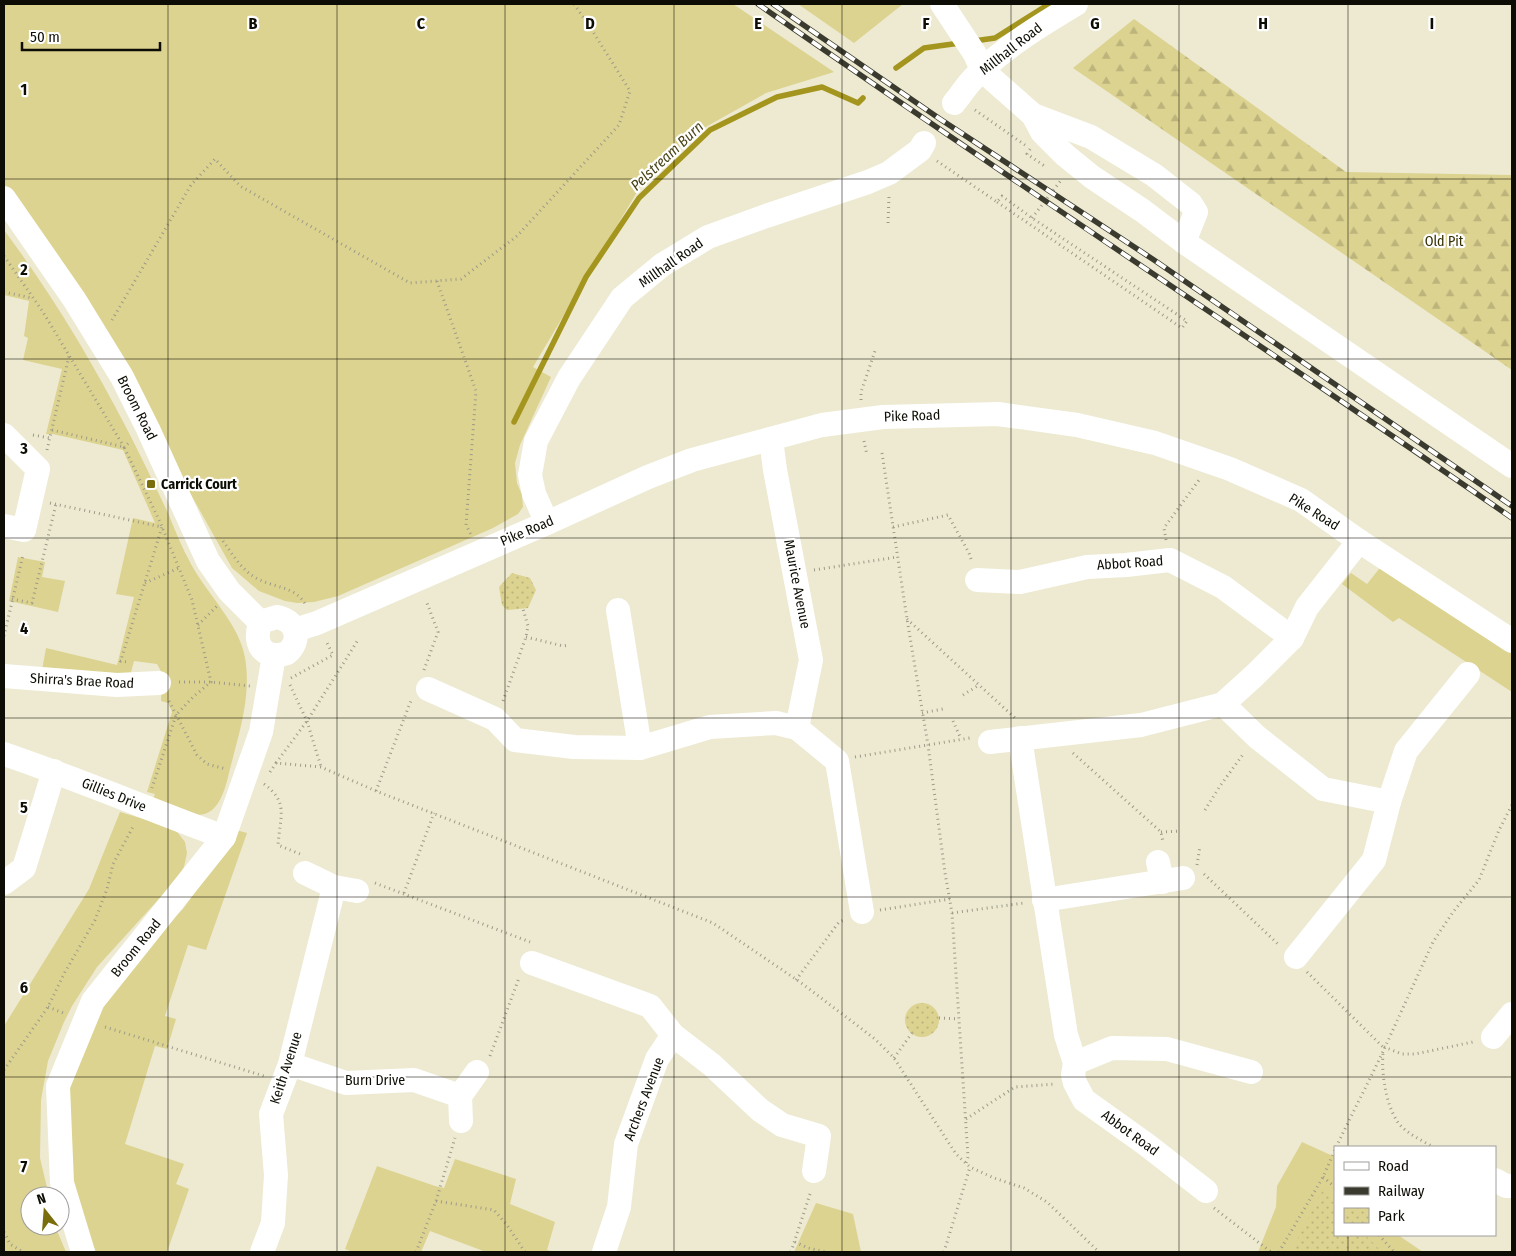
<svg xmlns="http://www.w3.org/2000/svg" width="1516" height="1256" viewBox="0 0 1516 1256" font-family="'Fira Sans Condensed',sans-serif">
  <defs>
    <pattern id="forest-firs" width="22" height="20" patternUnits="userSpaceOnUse" patternTransform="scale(1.25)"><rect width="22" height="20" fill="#dcd390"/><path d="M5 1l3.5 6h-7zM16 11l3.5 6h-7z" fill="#bcb47b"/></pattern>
    <pattern id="park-dots" width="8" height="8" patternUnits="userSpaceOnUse" patternTransform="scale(1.25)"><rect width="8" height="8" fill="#dcd390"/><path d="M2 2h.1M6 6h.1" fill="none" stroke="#bcb47b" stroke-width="1.8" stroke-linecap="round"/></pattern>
  </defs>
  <rect width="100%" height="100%" fill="#edead1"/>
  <g fill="#dcd390">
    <polygon points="4,4 733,4 834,72 766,93 695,133 643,182 533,367 551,377 520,445 515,463 517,483 522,495 523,507 518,514 493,528 338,596 314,602 297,603 285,601 259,591 232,568 185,484 88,299 4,185"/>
    <polygon points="798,4 903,4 854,43"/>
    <path d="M4 230C51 293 92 361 128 431 142 458 155 486 168 513 175 530 182 548 191 564 207 594 240 625 245 658 252 697 238 736 229 773 216 830 196 817 152 802L155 794 147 792 172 712 168 703 161 701 162 673 157 664 134 661 131 672 128 678 42 670 46 648 117 665 134 597 116 594 133 518 155 523 123 450 53 434H46L62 369 23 360 28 338 24 336 29 301 4 295Z"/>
    <polygon points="18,557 45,562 42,577 65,581 58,612 9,601"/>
    <polygon points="1383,564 1512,653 1512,692 1399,618 1393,622 1342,584 1351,573 1367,584"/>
    <polygon points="120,812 174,828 185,842 187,853 184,867 176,880 97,967 72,1006 64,1022 48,1061 41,1100 40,1158 49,1196 30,1196 30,1226 55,1226 66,1252 4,1252 4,1026 89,889"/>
    <polygon points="236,830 247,833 206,950 188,945 165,1016 176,1019 167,1049 155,1046 125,1144 184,1164 176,1184 189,1189 167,1252 96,1252 73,1203 65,1099 87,1028 148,944 183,909 223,853"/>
    <polygon points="1302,1142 1335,1157 1335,1235 1398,1235 1423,1252 1258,1252 1276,1207 1277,1186"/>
    <polygon points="455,1159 516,1179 510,1204 555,1222 547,1250 555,1252 486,1252 430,1231 421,1252 353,1252 345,1249 377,1166 435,1186 444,1188"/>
    <polygon points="816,1203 853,1214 861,1252 794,1252"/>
  </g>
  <polygon fill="url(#forest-firs)" points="1134,19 1346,172 1512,175 1512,370 1073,68"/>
  <g fill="url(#park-dots)">
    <polygon points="512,573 530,578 536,590 528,608 507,610 502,605 499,587"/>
    <circle cx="922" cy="1020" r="17"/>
    <polygon points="1322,1191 1335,1204 1335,1235 1365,1235 1382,1252 1291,1252"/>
  </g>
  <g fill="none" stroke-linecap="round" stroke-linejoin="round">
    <g stroke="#a4951f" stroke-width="5.5">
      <polyline points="974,41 995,38 1049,4"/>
      <polyline points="896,68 924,48 960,43"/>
      <polyline points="514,422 586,277 639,198 710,130 777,97 822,87 858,103 863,98"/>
    </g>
    <g stroke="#9d9b88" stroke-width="3" stroke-dasharray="1 4" stroke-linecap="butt">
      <polyline points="975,110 1025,145"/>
      <polyline points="1030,149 1027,154 1046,167"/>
      <polyline points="937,161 997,202 1002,196 1032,218 1187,321 1182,328 997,202"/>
      <polyline points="1032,218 1062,179"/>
      <polyline points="888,223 889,196"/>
      <polyline points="4,256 43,312 124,447 131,441"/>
      <polyline points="437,281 476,391 466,525 471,535"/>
      <polyline points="4,292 32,298"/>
      <polyline points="112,320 191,185 215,159 240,186 410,283 461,279 517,236 619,125 630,91 590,27 574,4"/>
      <polyline points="4,391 5,391"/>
      <polyline points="861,400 861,392 876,348"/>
      <polyline points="52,430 124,447 160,522 192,600 211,682 194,696 176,715 152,788"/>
      <polyline points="33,435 50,438"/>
      <polyline points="864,441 867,455"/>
      <polyline points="47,450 69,356"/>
      <polyline points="882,453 907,619 928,745 945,873 952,913 968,1157 966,1163"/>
      <polyline points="50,503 162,527 120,663"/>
      <polyline points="893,527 948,515 969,553 972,562"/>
      <polyline points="1166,540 1164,528 1199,480"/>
      <path d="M223 541C233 555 242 571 258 579 275 588 295 586 306 605"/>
      <polyline points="814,570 897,557"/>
      <polyline points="145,583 179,568"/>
      <polyline points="12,599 32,603 56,504"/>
      <polyline points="907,619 1015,718"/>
      <polyline points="198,625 217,606"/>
      <polyline points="4,636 23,555"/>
      <polyline points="526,637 563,646 569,645"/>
      <polyline points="120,661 128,662"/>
      <polyline points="424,670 438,632 427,603"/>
      <polyline points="291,678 333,655 326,641"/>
      <polyline points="179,682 211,682 250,686"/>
      <polyline points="290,685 307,721 321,767"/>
      <polyline points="963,695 979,685"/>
      <polyline points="169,701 197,755 207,764 226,769"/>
      <polyline points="503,701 526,637 528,626 523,609"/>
      <polyline points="922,713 943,709"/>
      <polyline points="953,721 961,739"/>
      <polyline points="1073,753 1161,832 1163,842"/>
      <polyline points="855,757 970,738"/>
      <polyline points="276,763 307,721 358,640"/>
      <polyline points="270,772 276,763 321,767 376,791 713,923 800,982 875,1039 894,1058 956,1154 970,1167 994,1178 1024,1188 1047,1202 1099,1252"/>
      <path d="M264 784C289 802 280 817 278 845L300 854"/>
      <polyline points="376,791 412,698"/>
      <polyline points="1205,810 1220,786 1244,753"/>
      <polyline points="1161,832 1181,831"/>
      <polyline points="1197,865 1200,846"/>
      <polyline points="1204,874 1279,945"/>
      <polyline points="375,883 530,942"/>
      <polyline points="404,893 434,813"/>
      <polyline points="880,910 950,899"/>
      <polyline points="952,913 1024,903"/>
      <polyline points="1307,972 1384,1048"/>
      <polyline points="796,980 839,922 844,920"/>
      <polyline points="48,1007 66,1014"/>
      <polyline points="939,1018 959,1019"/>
      <polyline points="105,1027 264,1076"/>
      <polyline points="1384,1047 1402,1054 1415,1054 1473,1042"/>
      <path d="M1383 1054C1381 1074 1387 1114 1403 1128 1412 1136 1423 1141 1433 1147"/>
      <polyline points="490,1056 519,978"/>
      <polyline points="894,1058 912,1033"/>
      <polyline points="4,1070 48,1007 65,972 95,920 107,889 113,864 134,825"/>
      <polyline points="966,1119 1015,1087 1055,1084"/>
      <polyline points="1336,1147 1381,1056 1433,942 1453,912 1479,880 1499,830 1512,805"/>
      <polyline points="1323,1177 1335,1187"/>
      <polyline points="436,1201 494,1210 507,1225 525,1252"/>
      <polyline points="1214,1208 1271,1252"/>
      <polyline points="4,1232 10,1244 23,1252"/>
      <polyline points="1379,1235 1394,1252"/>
      <polyline points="795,1242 808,1248 826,1252"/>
      <polyline points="416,1252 436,1201 455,1138"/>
      <polyline points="791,1252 811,1191"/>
      <polyline points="944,1252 970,1167"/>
      <polyline points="1279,1252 1323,1177 1335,1150"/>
    </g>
    <g stroke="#fff" stroke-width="24">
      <polyline points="942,4 975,54 982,70 1033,115 1042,132 1065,155 1092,177 1143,211 1184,242"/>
      <path d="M954 103C961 95 966 86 973 79 1001 49 1041 25 1076 4"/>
      <polyline points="1033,115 1091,137 1154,175 1191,204 1196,212 1184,242 1512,466"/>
      <polyline points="4,198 74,299 122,377 148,429 208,561 229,591 260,622"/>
      <polyline points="4,435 38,469 24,530 4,526"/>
      <polyline points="547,523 534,494 530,475 536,441 569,378 622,298 662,265 708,237 766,216 868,182 889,173 920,150 924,143"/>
      <polyline points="977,580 1020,582 1087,567 1126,565 1170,560 1223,587 1292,638"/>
      <polyline points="618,610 640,748"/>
      <path d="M277 617C297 621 302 640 287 653 274 658 260 654 258 639 257 633 259 627 260 622Z"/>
      <polyline points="295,630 317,623 547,523 648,477 692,460 822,425 883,417 998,414 1077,425 1155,443 1230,469 1301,500 1359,541 1512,641"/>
      <polyline points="4,676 117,685 159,683"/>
      <polyline points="428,689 495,719 515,740 574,747 640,748 710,727 776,723 797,728 811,660 775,470 771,439"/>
      <polyline points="1223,704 1257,737 1323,789 1389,802 1406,751 1468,674"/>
      <polyline points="797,728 837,761 862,912"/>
      <polyline points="1020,738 1066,1035 1075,1063 1073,1075 1075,1083 1084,1100 1147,1145 1206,1191"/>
      <polyline points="990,742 1141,725 1223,704 1255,675 1292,638 1307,607 1359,541"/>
      <path d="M4 754C78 779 150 810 224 837"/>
      <polyline points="1158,862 1162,882"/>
      <polyline points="305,873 334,887"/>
      <polyline points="4,883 24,868 54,771"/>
      <polyline points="1044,900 1183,878"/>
      <polyline points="1296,957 1374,860 1389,802"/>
      <polyline points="532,963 650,1006 673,1035 712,1065 760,1110 782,1125 819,1136 814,1171"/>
      <polyline points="1493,1037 1512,1014"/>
      <polyline points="1075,1063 1112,1048 1167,1049 1251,1072"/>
      <polyline points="290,1064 346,1083 414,1080 460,1096"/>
      <polyline points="461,1121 460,1096 477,1072"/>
      <polyline points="1495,1180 1506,1186 1512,1186"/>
      <polyline points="83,1252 62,1183 58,1086 93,1001 224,837 261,732 274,655"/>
      <polyline points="262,1252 273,1223 276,1175 271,1114 290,1064 334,887 357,891"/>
      <polyline points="604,1252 619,1207 626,1144 657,1059 673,1035"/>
    </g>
    <g stroke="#3b3a2e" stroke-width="5.5">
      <g id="rail">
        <path d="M758 4C1007 178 1262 345 1512 518"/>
        <polyline points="773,4 940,119 1154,260 1512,506"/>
      </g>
    </g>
    <use href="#rail" stroke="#fff" stroke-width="4" stroke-dasharray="11" stroke-linecap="butt"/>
  </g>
  <path fill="none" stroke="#0e0d05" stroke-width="1" stroke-opacity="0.55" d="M168 4V1252M337 4V1252M505 4V1252M674 4V1252M842 4V1252M1011 4V1252M1179 4V1252M1348 4V1147M4 179H1512M4 359H1512M4 538H1512M4 718H1512M4 897H1512M4 1077H1512M1348 1235V1252"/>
  <rect fill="#7a6e0c" stroke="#fff" stroke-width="2" x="146" y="479" width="10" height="10" rx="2.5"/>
  <g text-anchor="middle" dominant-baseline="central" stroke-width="4.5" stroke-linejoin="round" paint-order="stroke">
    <g font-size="14" fill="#0e0d05" stroke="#fff">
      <text transform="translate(1011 49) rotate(-38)">Millhall Road</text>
      <text transform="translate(671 263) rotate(-35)">Millhall Road</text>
      <text transform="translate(137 408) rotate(63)">Broom Road</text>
      <text transform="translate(912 416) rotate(-2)">Pike Road</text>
      <text transform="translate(1314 512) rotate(32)">Pike Road</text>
      <text transform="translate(527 531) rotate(-23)">Pike Road</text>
      <text transform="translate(1130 563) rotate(-4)">Abbot Road</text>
      <text transform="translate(797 584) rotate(79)">Maurice Avenue</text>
      <text transform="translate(82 681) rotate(3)">Shirra's Brae Road</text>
      <text transform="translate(114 795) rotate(22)">Gillies Drive</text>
      <text transform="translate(136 948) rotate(-51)">Broom Road</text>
      <text transform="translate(286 1068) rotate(-72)">Keith Avenue</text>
      <text x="375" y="1080">Burn Drive</text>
      <text transform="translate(644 1099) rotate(-69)">Archers Avenue</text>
      <text transform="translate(1130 1133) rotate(36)">Abbot Road</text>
    </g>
    <g font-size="14" fill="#352e00" stroke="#fff">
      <text x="1444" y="241">Old Pit</text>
    </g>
    <g font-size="14" font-weight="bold" fill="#0e0d05" stroke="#fff" text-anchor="start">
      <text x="161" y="484">Carrick Court</text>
    </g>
    <g font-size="15" font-style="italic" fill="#4a4417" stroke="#fff">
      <text transform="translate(667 156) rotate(-43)">Pelstream Burn</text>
    </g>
  </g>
  <g font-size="16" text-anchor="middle" font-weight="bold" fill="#0e0d05" stroke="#fff" stroke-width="4.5" stroke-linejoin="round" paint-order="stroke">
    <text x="253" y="29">B</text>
    <text x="421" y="29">C</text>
    <text x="590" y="29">D</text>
    <text x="758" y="29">E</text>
    <text x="926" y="29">F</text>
    <text x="1095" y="29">G</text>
    <text x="1263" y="29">H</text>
    <text x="1432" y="29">I</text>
    <text x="24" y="95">1</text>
    <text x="24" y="275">2</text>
    <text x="24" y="454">3</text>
    <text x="24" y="634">4</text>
    <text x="24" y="813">5</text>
    <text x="24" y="993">6</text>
    <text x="24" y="1172">7</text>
  </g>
  <rect width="1516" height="1256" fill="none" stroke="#0e0d05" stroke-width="10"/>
  <rect x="1334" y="1146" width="162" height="90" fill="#ffffff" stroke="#9f9e9b"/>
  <rect x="1344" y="1162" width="25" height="8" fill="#ffffff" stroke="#9f9e9b"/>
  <text x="1378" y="1171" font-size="15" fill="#0e0d05">Road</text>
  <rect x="1344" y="1187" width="25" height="8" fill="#3b3a2e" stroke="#9f9e9b"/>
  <text x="1378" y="1196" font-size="15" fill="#0e0d05">Railway</text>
  <rect x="1344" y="1208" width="25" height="15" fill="url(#park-dots)" stroke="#9f9e9b"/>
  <text x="1378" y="1221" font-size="15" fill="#0e0d05">Park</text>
  <g transform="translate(45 1211) rotate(343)"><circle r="24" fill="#ffffff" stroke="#9f9e9b"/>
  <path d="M0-4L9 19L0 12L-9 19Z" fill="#7a6e0c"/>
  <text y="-8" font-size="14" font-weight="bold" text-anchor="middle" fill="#0e0d05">N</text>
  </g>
  <path d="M22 42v8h138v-8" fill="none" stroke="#0e0d05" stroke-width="2.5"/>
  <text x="30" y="42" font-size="15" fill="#0e0d05" stroke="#ffffff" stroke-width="4" paint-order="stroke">50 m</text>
</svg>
